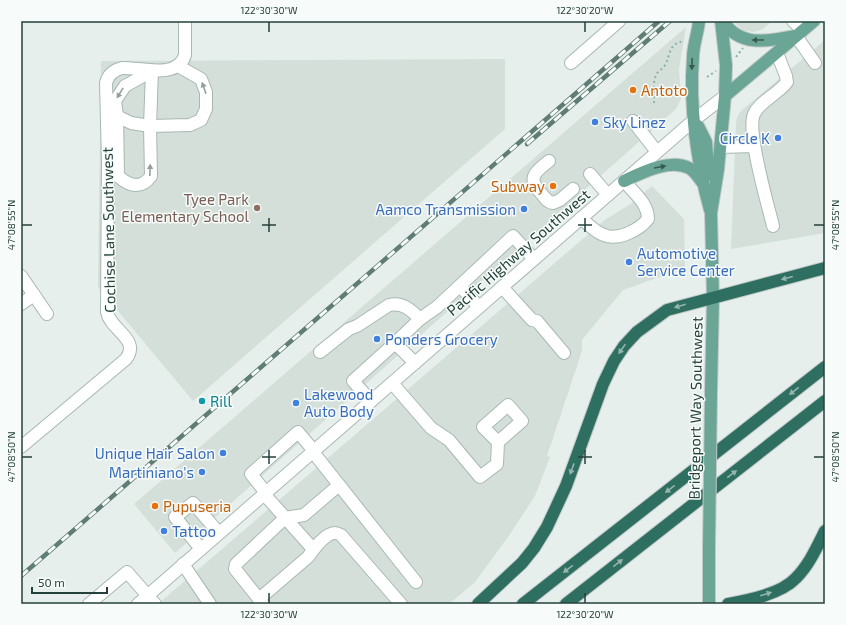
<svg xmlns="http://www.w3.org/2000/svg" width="846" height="625" viewBox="0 0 846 625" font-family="'Exo 2',sans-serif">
  <rect width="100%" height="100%" fill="#e6efeb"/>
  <g fill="#d4dfda">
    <polygon points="733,21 772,21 763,29 754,32 745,31 741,29"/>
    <polygon points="686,27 679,69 681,99 676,109 175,553 134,504"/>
    <polygon points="825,40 825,233 731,249 736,124 737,117 741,111"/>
    <polygon points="505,59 505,129 193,401 98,287 101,61"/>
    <polygon points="652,186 684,219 685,268 623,290 582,340 582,351 547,456 550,457 535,496 508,537 475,582 449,604 158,604 606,219 629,205"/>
  </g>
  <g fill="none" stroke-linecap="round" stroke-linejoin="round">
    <g stroke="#a8b8b2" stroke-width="14">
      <g id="minor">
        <polyline points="793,21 803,30"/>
        <polyline points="796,36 815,63"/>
        <polyline points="571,63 619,21"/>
        <path d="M152 71 125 86 115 101 117 116 118 176C129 186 141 190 151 176L150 126 190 125 201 120 206 109V92L201 79 178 66"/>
        <polyline points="117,116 131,123 150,126 152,71"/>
        <polyline points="633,121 657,152"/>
        <polyline points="720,147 754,146"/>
        <path d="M549 161C536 171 526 178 541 193 545 198 547 202 553 203L560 200 573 189"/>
        <polyline points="590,174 608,195"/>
        <path d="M581 218C588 224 595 232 604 235 618 241 639 230 648 219 648 203 634 193 624 181"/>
        <path d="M773 226C768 205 746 131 754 114 759 102 778 94 787 82L786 76 777 53"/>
        <polyline points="21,276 47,314"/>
        <polyline points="460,286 479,307"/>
        <polyline points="502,287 532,320 537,321 564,353"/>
        <polyline points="21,304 34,295"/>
        <polyline points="395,343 420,319 437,307 513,236 534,259"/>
        <path d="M320 352 349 329 357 326 389 305C403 302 411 310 420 319"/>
        <polyline points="392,383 431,428 449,440 480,477 497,464 498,442 522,421 508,405 483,427 498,442"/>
        <polyline points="371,401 353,381 395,343 415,363"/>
        <path d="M21 447 126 359C141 339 110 330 107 312L108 162 106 83C108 75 114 70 122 68 139 67 178 80 185 55V21"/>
        <polyline points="313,452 416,582"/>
        <polyline points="266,493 251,474 298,432 314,451"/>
        <polyline points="264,494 313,549"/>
        <polyline points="201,549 175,517 193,503 219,533"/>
        <polyline points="183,564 210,604"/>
        <polyline points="259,599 235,569 236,564 285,518 304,515 339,485"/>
        <polyline points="89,604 127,572 155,604"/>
        <polyline points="138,604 694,120 725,96"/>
        <path d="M263 604 259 599 308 557C313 550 325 533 335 533 337 533 339 534 341 535L401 604"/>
      </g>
    </g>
    <g stroke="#c2cac8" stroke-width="14">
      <g id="major">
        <path d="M699 21C698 33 693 45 693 57 689 106 697 163 710 210"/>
        <path d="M723 21C740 48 769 41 795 36"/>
        <polyline points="725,96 814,21"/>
        <polyline points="698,126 706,142 708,168 711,175"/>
        <path d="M624 181C641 173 670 158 689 168 695 171 698 177 702 182"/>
        <polyline points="711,392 713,298 711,213 718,170 725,96 726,65 721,21"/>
        <polyline points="709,547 709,604"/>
      </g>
    </g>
    <g stroke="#c2cac8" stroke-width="14">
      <g id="highway">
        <polyline points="478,604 522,563 534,548 547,527 566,486 603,384 614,361 624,346 637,332 667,310 825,268"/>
        <polyline points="523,604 825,367"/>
        <polyline points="566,604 825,401"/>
        <path d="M728 604C749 600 781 594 796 578 809 565 817 547 825 531"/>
      </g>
    </g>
    <g stroke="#86b3a5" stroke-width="2" stroke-dasharray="2 3" stroke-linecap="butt">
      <polyline points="736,57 743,48"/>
      <polyline points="707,77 716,71"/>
      <path d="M654 103C654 94 652 79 658 72 661 69 664 68 665 65 671 54 668 44 684 41"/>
    </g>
    <use href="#minor" stroke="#fff" stroke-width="12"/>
    <use href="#major" stroke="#6aa596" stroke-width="12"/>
    <use href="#highway" stroke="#2f6f62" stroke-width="12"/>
    <g stroke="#5f7d75" stroke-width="4.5">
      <g id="rail">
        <polyline points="527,144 670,21"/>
        <polyline points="21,576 659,21"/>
      </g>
    </g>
    <use href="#rail" stroke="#f7fbf9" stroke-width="3" stroke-dasharray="9" stroke-linecap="butt"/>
    <g stroke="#c2cac8" stroke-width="14" stroke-linecap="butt">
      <polyline id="major-bridge" points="709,547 711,392"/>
    </g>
    <use href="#major-bridge" stroke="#6aa596" stroke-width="12"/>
  </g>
  <defs><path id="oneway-solid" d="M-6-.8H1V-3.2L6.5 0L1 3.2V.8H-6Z"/></defs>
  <g fill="#365b51">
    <use href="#oneway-solid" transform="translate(758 40) rotate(-180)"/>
    <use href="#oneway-solid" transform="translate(692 64) rotate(92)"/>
    <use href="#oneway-solid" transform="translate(660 167) rotate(-10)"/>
  </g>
  <g fill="#92a09c">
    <use href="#oneway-solid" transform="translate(204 88) rotate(-109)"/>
    <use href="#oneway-solid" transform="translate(120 93) rotate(122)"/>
    <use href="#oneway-solid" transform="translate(150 170) rotate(-88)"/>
  </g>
  <g fill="#93b5ae">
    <use href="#oneway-solid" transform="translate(787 278) rotate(165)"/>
    <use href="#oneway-solid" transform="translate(680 306) rotate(164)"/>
    <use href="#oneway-solid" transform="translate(622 349) rotate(125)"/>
    <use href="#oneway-solid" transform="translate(794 391) rotate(142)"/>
    <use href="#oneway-solid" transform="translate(572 469) rotate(110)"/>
    <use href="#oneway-solid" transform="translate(732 474) rotate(-38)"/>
    <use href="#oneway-solid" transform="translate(670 489) rotate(142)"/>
    <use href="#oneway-solid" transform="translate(618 563) rotate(-38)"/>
    <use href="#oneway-solid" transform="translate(568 569) rotate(142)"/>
    <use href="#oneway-solid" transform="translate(766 594) rotate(-17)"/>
  </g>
  <path fill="none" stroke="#24423a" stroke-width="1.5" d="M269 22V32M585 22V32M269 218V232M585 218V232M22 225H32M262 225H276M578 225H592M814 225H824M269 450V464M585 450V464M22 457H32M262 457H276M578 457H592M814 457H824M269 593V603M585 593V603"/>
  <g fill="#e8710a" stroke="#f7fbf9" stroke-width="1.5">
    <circle cx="633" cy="90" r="4"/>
    <circle cx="553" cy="186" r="4"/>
    <circle cx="155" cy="506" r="4"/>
  </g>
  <g fill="#3f7fe0" stroke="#f7fbf9" stroke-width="1.5">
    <circle cx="595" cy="122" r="4"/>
    <circle cx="778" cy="138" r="4"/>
    <circle cx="524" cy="209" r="4"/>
    <circle cx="629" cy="262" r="4"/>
    <circle cx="377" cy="339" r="4"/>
    <circle cx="296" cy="403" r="4"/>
    <circle cx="223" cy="453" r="4"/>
    <circle cx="202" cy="472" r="4"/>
    <circle cx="164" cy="531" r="4"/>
  </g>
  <circle fill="#8d6e63" stroke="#f7fbf9" stroke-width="1.5" cx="257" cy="208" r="4"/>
  <circle fill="#0f9aa8" stroke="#f7fbf9" stroke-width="1.5" cx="202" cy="401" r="4"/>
  <g text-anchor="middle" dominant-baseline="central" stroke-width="3" stroke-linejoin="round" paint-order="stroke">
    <g font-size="15" fill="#c56008" stroke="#f7fbf9" text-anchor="start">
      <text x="641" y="90">Antoto</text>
      <text x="545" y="186" text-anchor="end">Subway</text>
      <text x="163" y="506">Pupuseria</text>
    </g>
    <g font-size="15" fill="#366cbe" stroke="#f7fbf9" text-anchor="start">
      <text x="603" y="122">Sky Linez</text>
      <text x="770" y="138" text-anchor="end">Circle K</text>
      <text x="516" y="209" text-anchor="end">Aamco Transmission</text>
      <text x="637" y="253">Automotive<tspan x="637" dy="17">Service Center</tspan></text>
      <text x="385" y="339">Ponders Grocery</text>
      <text x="304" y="394">Lakewood<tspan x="304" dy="17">Auto Body</tspan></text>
      <text x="215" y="453" text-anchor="end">Unique Hair Salon</text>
      <text x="194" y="472" text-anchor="end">Martiniano's</text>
      <text x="172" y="531">Tattoo</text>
    </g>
    <g font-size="15" fill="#785e54" stroke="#f7fbf9" text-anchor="end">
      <text x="249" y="199">Tyee Park<tspan x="249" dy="17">Elementary School</tspan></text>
    </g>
    <g font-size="15" fill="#24423a" stroke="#f7fbf9">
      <text transform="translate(108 230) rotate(-91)">Cochise Lane Southwest</text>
      <text transform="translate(518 252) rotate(-41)">Pacific Highway Southwest</text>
      <text transform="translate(695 408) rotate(-89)">Bridgeport Way Southwest</text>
    </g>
    <g font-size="15" fill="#0d838f" stroke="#f7fbf9" text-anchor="start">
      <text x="210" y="401">Rill</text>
    </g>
  </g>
  <rect width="846" height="625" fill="none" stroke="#f7fbf9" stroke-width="44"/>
  <path d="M32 587v6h75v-6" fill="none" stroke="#24423a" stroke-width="2"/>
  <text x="38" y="587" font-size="12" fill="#24423a" stroke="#f7fbf9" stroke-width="3" paint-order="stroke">50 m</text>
  <rect x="22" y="22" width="802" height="581" fill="none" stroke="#24423a" stroke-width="1.5"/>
  <g font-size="10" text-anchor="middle" fill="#24423a">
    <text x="269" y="14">122°30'30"W</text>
    <text x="585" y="14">122°30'20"W</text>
    <text transform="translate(11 225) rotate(-90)" y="4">47°08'55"N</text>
    <text transform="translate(835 225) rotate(-90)" y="4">47°08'55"N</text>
    <text transform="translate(11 457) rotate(-90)" y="4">47°08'50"N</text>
    <text transform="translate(835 457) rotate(-90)" y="4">47°08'50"N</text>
    <text x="269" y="618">122°30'30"W</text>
    <text x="585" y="618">122°30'20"W</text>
  </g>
</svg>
